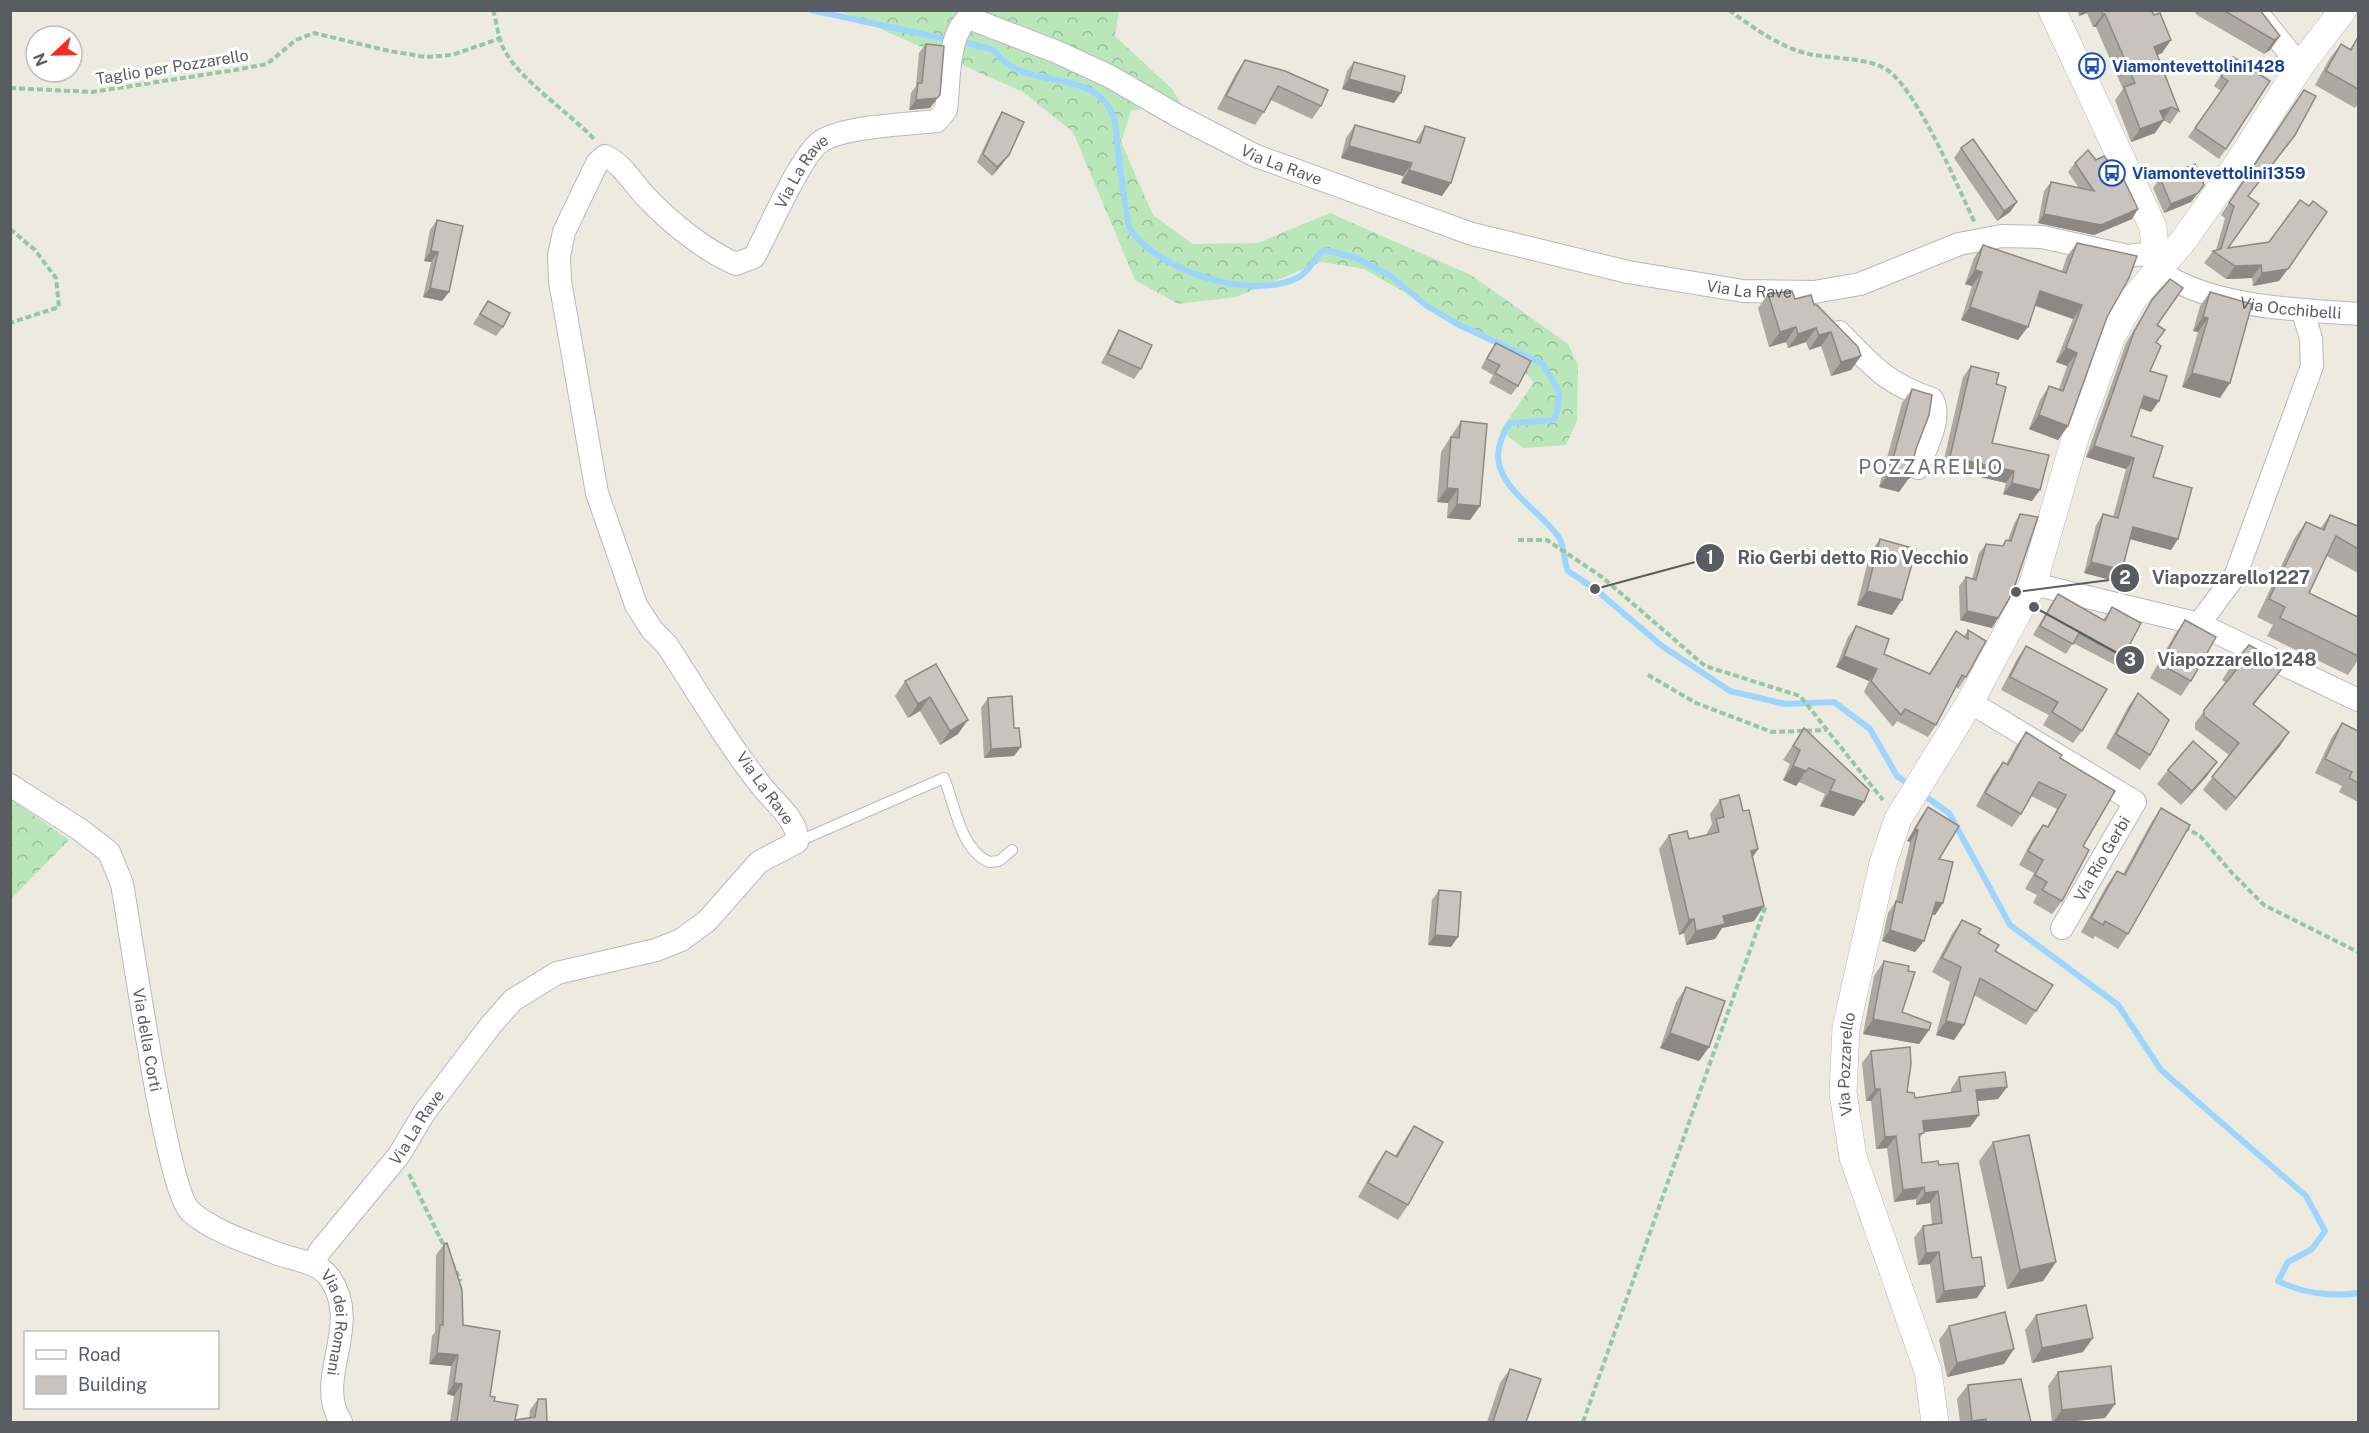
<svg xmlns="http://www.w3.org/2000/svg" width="2369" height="1433" viewBox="0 0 2369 1433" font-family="'Public Sans',sans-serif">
  <defs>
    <pattern id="forest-crowns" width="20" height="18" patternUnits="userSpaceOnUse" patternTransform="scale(1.5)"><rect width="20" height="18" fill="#bae7ba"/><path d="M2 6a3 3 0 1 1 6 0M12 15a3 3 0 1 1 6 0" fill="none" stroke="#9abe9b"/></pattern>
  </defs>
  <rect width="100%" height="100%" fill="#edeae0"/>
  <g fill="url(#forest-crowns)">
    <polygon points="840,11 1119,11 1115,36 1173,90 1181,104 1131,111 1121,142 1153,215 1193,244 1258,243 1330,213 1471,275 1568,344 1578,365 1577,421 1566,445 1523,448 1501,430 1534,382 1503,349 1364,269 1321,262 1236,297 1178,304 1135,280 1073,132 1023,92"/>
    <polygon points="11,799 69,840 11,899"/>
  </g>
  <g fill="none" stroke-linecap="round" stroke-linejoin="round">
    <g stroke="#9ed5ff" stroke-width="6">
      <polyline points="811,10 950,40"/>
      <path d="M960 41 994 50C1020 93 1095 64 1114 118 1117 128 1116 140 1118 150 1121 176 1124 202 1129 227 1155 271 1253 302 1299 277 1310 271 1314 257 1324 250L1354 257 1389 275 1427 306 1459 325 1543 364 1559 392 1557 412 1554 420 1510 423C1473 476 1531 500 1558 536 1565 545 1563 561 1568 571L1595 589 1662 646 1730 691 1785 704 1834 702 1870 729 1897 776 1911 786"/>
      <path d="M1922 794 1949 813 2010 925 2118 1005 2161 1070 2306 1196 2325 1231 2312 1249 2288 1262 2278 1281C2302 1293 2332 1297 2358 1293"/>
    </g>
    <g stroke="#b6b9be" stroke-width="12">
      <path id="service" d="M797 842 944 778C955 805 960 849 989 862L999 861 1012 850"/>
    </g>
    <g stroke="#b6b9be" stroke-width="24">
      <g id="minor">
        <polyline points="2255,10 2300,66"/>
        <path id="s1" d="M2157 269C2205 307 2298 310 2358 314"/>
        <path d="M1839 332C1873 366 1885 383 1932 399 1943 418 1925 449 1918 468"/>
        <polyline points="2033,584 2199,624 2358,700"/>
        <polyline points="2199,624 2236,574 2312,366 2311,339 2303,311"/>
        <polyline points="1970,702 2135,802 2062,928"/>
        <path id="s2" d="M10 785 79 829 109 852 122 884C131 932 166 1191 191 1212 213 1231 247 1242 273 1252 292 1260 318 1261 330 1278 363 1327 313 1378 341 1422"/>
        <path id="s3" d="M313 1264 320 1251 399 1155 424 1113 491 1025 513 1000 557 973 656 950 681 940 707 921 759 862 797 842C799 821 775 803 763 788 728 744 698 693 667 645L652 630 636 605 597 493 560 281 559 256 564 232 597 163 605 156C622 163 634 185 647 198 671 223 704 250 736 264L754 257C768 232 800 157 820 142 843 126 909 124 937 121L946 110C949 86 947 33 969 18L1057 52 1109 76 1178 116 1256 156 1472 234 1628 272 1743 291 1814 292 1860 284 1959 244 2002 236 2042 237 2128 256 2154 253"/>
      </g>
    </g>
    <g stroke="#b6b9be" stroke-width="28">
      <g id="tertiary">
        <polyline points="2052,10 2153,227 2157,269"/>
        <path id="s4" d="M1935 1422 1928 1371 1853 1157 1843 1093 1846 1028 1883 863 1898 819 1970 702 2033 584 2076 435 2112 336 2133 299 2183 241 2239 162 2300 66 2343 10"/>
      </g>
    </g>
    <g stroke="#93c8a2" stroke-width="4" stroke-dasharray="6 3" stroke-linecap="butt">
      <path d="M493 10C497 23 498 40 505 51 520 80 570 113 595 140"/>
      <path d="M1729 10C1754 28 1779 47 1809 54 1833 59 1859 57 1882 67 1913 79 1959 190 1975 223"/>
      <polyline points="10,88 92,92 235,70 267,64 296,40 314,33 389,51 426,57 452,55 501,38"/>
      <polyline points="10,229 35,250 56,278 59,307 10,323"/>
      <polyline points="1518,540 1547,540 1602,577 1705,666 1800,696 1883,800"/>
      <polyline points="1648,675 1696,703 1772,732 1827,730"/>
      <polyline points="2184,827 2200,836 2233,874 2264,905 2358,952"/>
      <polyline points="409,1174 445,1248"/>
      <polyline points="452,1263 461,1281"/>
      <polyline points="1583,1422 1766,905"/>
    </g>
    <use href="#service" stroke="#fff" stroke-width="10"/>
    <use href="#minor" stroke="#fff" stroke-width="22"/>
    <use href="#tertiary" stroke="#fff" stroke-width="27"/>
  </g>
  <g fill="#aca9a3">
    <polygon points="2077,10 2151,10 2162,53 2157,55 2179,111 2170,124 2164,120 2155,133 2131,142 2115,100 2123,89 2096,27 2093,27 2087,13 2079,16"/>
    <polygon points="2193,10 2260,10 2280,36 2270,50 2264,54 2197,15"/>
    <polygon points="2358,36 2358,103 2355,108 2315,85 2330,58 2341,44 2350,49"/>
    <polygon points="926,44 930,108 909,110 911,93 916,86 919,53"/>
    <polygon points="2233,57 2226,149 2219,159 2188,137 2221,91 2214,86"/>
    <polygon points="1245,60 1321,106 1312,119 1271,100 1264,112 1255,125 1217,109 1236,73"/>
    <polygon points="1354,62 1394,103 1342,89 1347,71"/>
    <polygon points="2295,103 2286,147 2248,196 2228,248 2269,242 2279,281 2253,286 2252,278 2226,279 2204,263 2213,251 2216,250 2225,218 2221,215"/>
    <polygon points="1002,112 1003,163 992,176 977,162 997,120"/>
    <polygon points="1355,125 1415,142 1417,139 1425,126 1442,196 1401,183 1403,176 1341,158 1346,138"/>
    <polygon points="1961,148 2017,202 2010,212 1997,221 1954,158"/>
    <polygon points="2096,160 2132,219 2094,235 2038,223 2044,191 2051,182 2079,188 2068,172 2075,163"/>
    <polygon points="2160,178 2204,185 2191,202 2164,213 2153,188"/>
    <polygon points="437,220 449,292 442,301 423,297 431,262 424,261 430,230"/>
    <polygon points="2077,243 2107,317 2068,426 2058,440 2029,429 2040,400 2049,386 2059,389 2067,366 2056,362 2073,319 2035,306 2018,340 1961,320 1972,286 1965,284 1974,258 1983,245 2062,271 2067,256"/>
    <polygon points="2210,292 2220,398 2182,387 2198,332 2193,331 2200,306"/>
    <polygon points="1768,294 1795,299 1814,305 1817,305 1851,370 1831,376 1821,346 1809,350 1806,342 1788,348 1786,342 1769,347 1758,308"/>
    <polygon points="2152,300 2157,325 2156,342 2150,371 2159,401 2151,412 2140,408 2131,436 2153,477 2178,539 2171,550 2130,539 2122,570 2115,581 2084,573 2096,525 2103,514 2113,517 2126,469 2086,457 2126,343 2145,311"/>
    <polygon points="488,301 503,327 496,336 473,324"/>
    <polygon points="1119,330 1141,369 1134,379 1101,363 1113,340"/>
    <polygon points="1496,343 1518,386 1511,395 1489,383 1493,375 1481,368 1489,353"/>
    <polygon points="1971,366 1996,384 1992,443 2049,455 2032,501 2003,494 2006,483 1942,468 1963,377"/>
    <polygon points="1912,389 1916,449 1909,478 1899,492 1879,487 1902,403"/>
    <polygon points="1461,421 1480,506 1470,520 1447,518 1448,503 1437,502 1441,452"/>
    <polygon points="2020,514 1998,618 1992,628 1960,620 1959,586 1966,577 1972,579 1979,553 1986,544 2002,546 2006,540 2008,540 2014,524"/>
    <polygon points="2330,515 2358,526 2358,573 2327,556 2309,593 2358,617 2358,660 2348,675 2267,636 2273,625 2257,617 2294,539 2306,522 2320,529"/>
    <polygon points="1880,539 1892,615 1857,605 1870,553"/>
    <polygon points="2058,594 2103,620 2112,607 2123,657 2117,666 2073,643 2066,654 2033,635 2051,604"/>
    <polygon points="2185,620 2191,681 2181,696 2150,678 2175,634"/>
    <polygon points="1856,626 1884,654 1929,674 1956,631 1964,636 1968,630 1986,641 1966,677 1958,689 1956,687 1936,725 1928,737 1897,721 1893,727 1864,692 1869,681 1836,667 1848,637"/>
    <polygon points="2026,646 2082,731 2073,743 2043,725 2049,715 2001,690 2017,659"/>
    <polygon points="936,664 958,734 940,745 920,711 908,718 895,696 905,681"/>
    <polygon points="2285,665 2254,704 2280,746 2226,811 2203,790 2229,755 2195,729 2195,723 2226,683 2222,680 2231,666"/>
    <polygon points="2138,693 2150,755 2140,770 2106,748 2128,707"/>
    <polygon points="988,698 1014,756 984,758 981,708"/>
    <polygon points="2342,723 2358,731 2358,802 2339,792 2342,786 2315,773 2332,737"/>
    <polygon points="1804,728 1869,790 1854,816 1820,806 1825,794 1799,782 1796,786 1783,780 1790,764 1783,760"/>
    <polygon points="2026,732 2060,758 2083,846 2062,901 2052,914 2033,903 2037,895 2025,889 2034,873 2019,865 2033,838 2043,825 2047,827 2057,809 2031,796 2021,814 2012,827 1976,806 1993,775 2003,762 2006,764 2016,746"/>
    <polygon points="2217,762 2207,776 2181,805 2157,784 2168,770"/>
    <polygon points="1720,800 1743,811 1758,849 1753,857 1764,906 1754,921 1722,928 1715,939 1686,945 1684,933 1679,935 1659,849 1669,835 1689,839 1706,835 1712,824 1710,814"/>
    <polygon points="1928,807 1939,859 1943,903 1935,915 1932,915 1924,941 1915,952 1882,941 1888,913 1896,901 1910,842 1907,841 1920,818"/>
    <polygon points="2161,808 2128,934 2118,949 2095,936 2093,939 2081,932 2107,885 2117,871 2123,874 2151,823"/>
    <polygon points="1439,890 1451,947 1428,945 1432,900"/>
    <polygon points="1962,920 1995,951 2036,1011 2026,1025 1974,995 1964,1025 1954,1040 1936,1035 1950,982 1932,972 1952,934"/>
    <polygon points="1884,961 1902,1012 1929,1030 1919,1044 1863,1034 1874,976"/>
    <polygon points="1686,987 1709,1047 1699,1061 1660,1048 1676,1002"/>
    <polygon points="1871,1051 1907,1092 1915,1098 1951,1093 1951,1089 1959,1077 2007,1087 1998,1099 1977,1101 1979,1115 1970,1127 1924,1132 1919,1139 1922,1163 1939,1165 1977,1298 1936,1303 1930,1264 1918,1265 1914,1238 1923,1226 1932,1224 1930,1203 1916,1205 1916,1199 1894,1202 1887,1148 1876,1149 1871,1101 1866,1101 1862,1063"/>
    <polygon points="1414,1126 1408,1205 1398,1220 1358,1197 1376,1165 1386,1151 1395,1156 1404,1141"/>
    <polygon points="1993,1142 2056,1262 2043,1281 2007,1289 1979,1161"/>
    <polygon points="444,1244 463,1325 490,1396 515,1420 529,1418 530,1410 538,1399 547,1422 450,1422 454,1396 447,1394 451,1366 429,1364 432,1336 435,1332 436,1255"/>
    <polygon points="2036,1315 2083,1352 2032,1363 2025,1330"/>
    <polygon points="1949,1326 2004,1364 1947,1377 1939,1340"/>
    <polygon points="1510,1369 1526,1422 1487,1422 1500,1383"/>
    <polygon points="2058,1372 2115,1404 2105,1418 2065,1422 2052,1422 2048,1386"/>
    <polygon points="1968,1385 2031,1422 1960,1422 1957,1399"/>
  </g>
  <g fill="#8c8984">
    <polygon points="2083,10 2088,10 2087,13 2079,16"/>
    <polygon points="2103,14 2105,14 2096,27 2093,27"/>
    <polygon points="2280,36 2270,50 2264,54 2274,40"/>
    <polygon points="2171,40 2162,53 2145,60 2154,47"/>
    <polygon points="1349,79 1401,93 1394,103 1342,89"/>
    <polygon points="940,95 930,108 909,110 916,100"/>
    <polygon points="2172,107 2163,120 2160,111"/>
    <polygon points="2164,120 2155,133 2131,142 2140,129"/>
    <polygon points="1349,146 1412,163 1403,176 1341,158"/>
    <polygon points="1009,155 1003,163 992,176 997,167"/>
    <polygon points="1409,170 1451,183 1442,196 1401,183"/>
    <polygon points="2198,193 2191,202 2164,213 2171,204"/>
    <polygon points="2017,202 2010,212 1997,221 2004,211"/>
    <polygon points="2138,209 2132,219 2094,235 2038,223 2044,214"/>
    <polygon points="431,251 438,252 431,262 424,261"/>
    <polygon points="2261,265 2252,278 2226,279 2235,266"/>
    <polygon points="2288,269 2279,281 2253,286 2262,273"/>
    <polygon points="1975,270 1982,272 1972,286 1965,284"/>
    <polygon points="430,288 449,292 442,301 423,297"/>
    <polygon points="2040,291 2082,305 2073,319 2031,304"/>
    <polygon points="1970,307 2028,327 2018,340 1961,320"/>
    <polygon points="2203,317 2208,318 2198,332 2193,331"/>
    <polygon points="1796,327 1786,342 1769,347 1780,332"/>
    <polygon points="1816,328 1806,342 1788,348 1798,334"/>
    <polygon points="1831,332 1821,346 1809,350 1819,335"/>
    <polygon points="2066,348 2077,353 2067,366 2056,362"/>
    <polygon points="1861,356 1851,370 1831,376 1841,362"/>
    <polygon points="2192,373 2230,383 2220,398 2182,387"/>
    <polygon points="2144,396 2159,401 2151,412 2137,407"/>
    <polygon points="2039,415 2068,426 2058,440 2029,429"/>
    <polygon points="2094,446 2134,458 2126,469 2086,457"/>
    <polygon points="1950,457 2014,471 2006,483 1942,468"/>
    <polygon points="1889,473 1909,478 1899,492 1879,487"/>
    <polygon points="2012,483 2040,490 2032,501 2003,494"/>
    <polygon points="1447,488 1458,489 1448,503 1437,502"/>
    <polygon points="1457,504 1480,506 1470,520 1447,518"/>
    <polygon points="2133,527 2178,539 2171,550 2126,538"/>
    <polygon points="2091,562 2122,570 2115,581 2084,573"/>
    <polygon points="1867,591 1902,600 1892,615 1857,605"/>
    <polygon points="1967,611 1998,618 1992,628 1960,620"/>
    <polygon points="1844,656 1877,669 1869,681 1836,667"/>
    <polygon points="2285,665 2275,678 2244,717 2253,704"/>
    <polygon points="930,697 920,711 908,718 918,704"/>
    <polygon points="968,720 958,734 940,745 950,731"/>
    <polygon points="2289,732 2280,746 2226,811 2236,798"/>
    <polygon points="1021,747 1014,756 984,758 991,749"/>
    <polygon points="2217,762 2207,776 2181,805 2192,791"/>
    <polygon points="1793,766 1806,771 1796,786 1783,780"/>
    <polygon points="1830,791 1864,802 1854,816 1820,806"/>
    <polygon points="1915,829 1918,830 1910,842 1907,841"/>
    <polygon points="1758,849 1748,863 1751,851"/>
    <polygon points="1936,902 1943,903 1935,915 1928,914"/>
    <polygon points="1764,906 1754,921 1722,928 1715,939 1686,945 1696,931 1723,916"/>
    <polygon points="1694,919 1684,933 1679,935 1689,920"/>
    <polygon points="1890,930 1924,941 1915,952 1882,941"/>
    <polygon points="1435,935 1458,937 1451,947 1428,945"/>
    <polygon points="1873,1019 1929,1030 1919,1044 1863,1034"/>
    <polygon points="1946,1021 1964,1025 1954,1040 1936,1035"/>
    <polygon points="1670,1033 1709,1047 1699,1061 1660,1048"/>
    <polygon points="2007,1087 1998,1099 1968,1102 1976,1090"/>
    <polygon points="1875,1089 1880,1089 1871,1101 1866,1101"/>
    <polygon points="1979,1115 1970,1127 1914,1133 1923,1121"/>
    <polygon points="1896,1136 1887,1148 1876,1149 1885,1137"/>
    <polygon points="1924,1187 1916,1199 1894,1202 1903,1190"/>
    <polygon points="1938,1191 1930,1203 1916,1205 1925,1193"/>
    <polygon points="1939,1252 1930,1264 1918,1265 1926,1253"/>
    <polygon points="2056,1262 2043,1281 2007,1289 2020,1270"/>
    <polygon points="1985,1286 1977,1298 1936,1303 1944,1291"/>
    <polygon points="2093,1338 2083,1352 2032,1363 2042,1348"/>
    <polygon points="2014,1349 2004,1364 1947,1377 1957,1363"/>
    <polygon points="437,1353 458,1355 451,1366 429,1364"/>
    <polygon points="454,1383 462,1384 454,1396 447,1394"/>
    <polygon points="2115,1404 2105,1418 2065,1422 2053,1422 2062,1410"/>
    <polygon points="1986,1419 1983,1422 1970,1422 1972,1421"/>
  </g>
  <g fill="#c8c4bd" stroke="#8c8984" stroke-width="1.5">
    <polygon points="2101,10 2151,10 2154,15 2160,13 2171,40 2154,47 2179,111 2172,107 2160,111 2164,120 2140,129 2124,87 2135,83 2105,14 2103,14"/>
    <polygon points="2223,10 2260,10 2280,36 2274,40"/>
    <polygon points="2358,37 2358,89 2326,71 2341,44 2351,50"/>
    <polygon points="926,44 944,46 940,95 937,98 916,100 918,83 922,83"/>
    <polygon points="2233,57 2270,81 2226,149 2195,128 2228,81 2221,76"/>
    <polygon points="1245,60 1285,71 1328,90 1321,106 1278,86 1264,112 1226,96"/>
    <polygon points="1354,62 1405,76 1401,93 1349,79"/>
    <polygon points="2304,90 2316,96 2295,135 2248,196 2259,204 2228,248 2269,242 2300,200 2309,206 2313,201 2327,212 2288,269 2262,273 2261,265 2235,266 2213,251 2221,249 2234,206 2229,203"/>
    <polygon points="1002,112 1024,122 1009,155 997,167 983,154"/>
    <polygon points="1355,125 1420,143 1425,126 1465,138 1451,183 1409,170 1412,163 1349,146"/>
    <polygon points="1973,139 2017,202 2004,211 1961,148"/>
    <polygon points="2088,150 2096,160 2104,156 2124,180 2138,209 2101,225 2044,214 2051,182 2094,191 2075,163"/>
    <polygon points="2195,164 2204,185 2198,193 2171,204 2160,178"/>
    <polygon points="437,220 463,226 449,292 430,288 438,252 431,251"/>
    <polygon points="2077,243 2137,256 2129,278 2107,317 2068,426 2039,415 2049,386 2063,391 2077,353 2066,348 2082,305 2040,291 2028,327 1970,307 1982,272 1975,270 1983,245 2066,273"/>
    <polygon points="2170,279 2183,288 2157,325 2165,330 2156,342 2161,346 2150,371 2167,376 2159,401 2144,396 2131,436 2163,446 2153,477 2192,488 2178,539 2133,527 2122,570 2091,562 2103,514 2118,518 2134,458 2094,446 2134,332 2152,300"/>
    <polygon points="1792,291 1795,299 1811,295 1814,305 1817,305 1858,347 1861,356 1841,362 1831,332 1819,335 1816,328 1798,334 1796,327 1780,332 1768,294"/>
    <polygon points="2210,292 2252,304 2230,383 2192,373 2208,318 2203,317"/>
    <polygon points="488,301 510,313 503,327 480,314"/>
    <polygon points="1119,330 1152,345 1141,369 1108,354"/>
    <polygon points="1496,343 1531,361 1518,386 1495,373 1500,365 1487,359"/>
    <polygon points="1971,366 1999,373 1996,384 2006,387 1992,443 2049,455 2040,490 2012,483 2014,471 1950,457"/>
    <polygon points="1912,389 1932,395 1929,415 1916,449 1909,478 1889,473"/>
    <polygon points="1461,421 1487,424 1480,506 1457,504 1458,489 1447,488 1451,437 1459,438"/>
    <polygon points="2020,514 2038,517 2012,594 1998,618 1967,611 1966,577 1976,580 1986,544 2003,546 2006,540 2011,541"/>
    <polygon points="2330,515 2358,526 2358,549 2336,536 2309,593 2358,617 2358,656 2280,618 2285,607 2269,599 2306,522 2324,530"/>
    <polygon points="1880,539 1916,549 1902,600 1867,591"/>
    <polygon points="2058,594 2105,621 2112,607 2141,623 2123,657 2079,633 2073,644 2040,626"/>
    <polygon points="2185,620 2216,637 2191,681 2160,664"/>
    <polygon points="1856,626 1889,639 1884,654 1930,674 1956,631 1968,639 1968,630 1986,641 1966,677 1962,675 1936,725 1905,709 1901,715 1871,681 1877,669 1844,656"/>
    <polygon points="2249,645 2285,665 2253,704 2289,732 2236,798 2212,777 2239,743 2204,716 2204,710 2236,670 2231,666"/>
    <polygon points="2026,646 2107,689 2082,731 2052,712 2058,702 2010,677"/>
    <polygon points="936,664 968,720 950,731 930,697 918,704 905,681"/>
    <polygon points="2138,693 2169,720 2150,755 2116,734"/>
    <polygon points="1012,696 1014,728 1019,728 1021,747 991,749 988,698"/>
    <polygon points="2342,723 2358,731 2358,783 2349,778 2352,772 2325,759"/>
    <polygon points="1804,728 1869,790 1864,802 1830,791 1835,780 1809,768 1806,771 1793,766 1800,750 1793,746"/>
    <polygon points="2026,732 2062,755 2060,758 2115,791 2083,846 2089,850 2062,901 2042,890 2047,882 2035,875 2043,860 2028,851 2043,825 2048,827 2066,795 2039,782 2021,814 1985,793 2003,762 2008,765"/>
    <polygon points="2193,741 2217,762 2192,791 2168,770"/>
    <polygon points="1739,795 1743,811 1749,810 1758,849 1751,851 1764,906 1723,916 1725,924 1696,931 1694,919 1689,920 1669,835 1687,831 1689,839 1719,832 1716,819 1724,817 1720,800"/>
    <polygon points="1928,807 1959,826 1939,859 1953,862 1943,903 1936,902 1924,941 1890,930 1896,901 1902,903 1918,830 1915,829"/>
    <polygon points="2161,808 2190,825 2128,934 2105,921 2103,925 2091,918 2117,871 2125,875"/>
    <polygon points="1439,890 1461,892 1458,937 1435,935"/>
    <polygon points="1962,920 1981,929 1978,933 1999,945 1995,951 2053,985 2036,1011 1980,978 1964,1025 1946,1021 1961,967 1942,958"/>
    <polygon points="1884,961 1909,966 1908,971 1915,972 1902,1012 1931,1023 1929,1030 1873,1019"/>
    <polygon points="1686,987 1725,1001 1709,1047 1670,1033"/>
    <polygon points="1910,1047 1911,1064 1907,1092 1914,1093 1915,1098 1961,1091 1959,1077 2005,1072 2007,1087 1976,1090 1979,1115 1923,1121 1924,1133 1919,1134 1922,1163 1938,1161 1939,1165 1958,1163 1972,1258 1981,1257 1985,1286 1944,1291 1939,1252 1926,1253 1923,1226 1942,1223 1938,1191 1925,1193 1924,1187 1903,1190 1896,1136 1885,1137 1880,1089 1875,1089 1871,1051"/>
    <polygon points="1414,1126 1443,1142 1408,1205 1368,1183 1386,1151 1397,1157"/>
    <polygon points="2029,1135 2056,1262 2020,1270 1993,1142"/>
    <polygon points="447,1243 462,1290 463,1325 500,1331 490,1396 495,1397 494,1401 518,1405 515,1420 535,1417 538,1399 546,1399 547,1422 457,1422 462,1384 454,1383 458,1355 437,1353 440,1325 443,1325 444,1244"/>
    <polygon points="2086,1305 2093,1338 2042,1348 2036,1315"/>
    <polygon points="2005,1312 2014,1349 1957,1363 1949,1326"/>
    <polygon points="2111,1366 2115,1404 2062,1410 2058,1372"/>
    <polygon points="1510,1369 1541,1379 1526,1422 1493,1422"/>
    <polygon points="2021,1379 2031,1422 1986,1422 1986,1419 1972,1421 1968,1385"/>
  </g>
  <defs>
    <g id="bus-ring" transform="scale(1.35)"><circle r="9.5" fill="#fff" stroke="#1a4fb4" stroke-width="1.5"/><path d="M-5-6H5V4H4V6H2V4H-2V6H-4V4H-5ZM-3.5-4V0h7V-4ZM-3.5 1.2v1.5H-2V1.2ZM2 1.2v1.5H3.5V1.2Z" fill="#1a4fb4"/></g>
  </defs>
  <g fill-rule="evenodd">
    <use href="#bus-ring" x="2092" y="66"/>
    <use href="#bus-ring" x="2112" y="173"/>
  </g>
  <g text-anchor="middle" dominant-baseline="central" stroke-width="6" stroke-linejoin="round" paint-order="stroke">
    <g font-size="16" font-weight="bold" fill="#164399" stroke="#fff" text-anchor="start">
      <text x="2112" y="66">Viamontevettolini1428</text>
      <text x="2132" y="173">Viamontevettolini1359</text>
    </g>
    <g font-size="16" fill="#595d62" stroke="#fff">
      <text transform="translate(172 67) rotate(-9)">Taglio per Pozzarello</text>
      <text stroke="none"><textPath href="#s3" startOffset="2326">Via La Rave</textPath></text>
      <text stroke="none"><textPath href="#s3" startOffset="1714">Via La Rave</textPath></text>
      <text stroke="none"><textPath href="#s3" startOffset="2812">Via La Rave</textPath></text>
      <text stroke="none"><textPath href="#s1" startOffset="141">Via Occhibelli</textPath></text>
      <text transform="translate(765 788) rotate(54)">Via La Rave</text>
      <text transform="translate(2102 859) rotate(-60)">Via Rio Gerbi</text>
      <text stroke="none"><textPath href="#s2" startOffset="312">Via della Corti</textPath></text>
      <text stroke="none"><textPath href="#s4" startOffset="372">Via Pozzarello</textPath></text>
      <text stroke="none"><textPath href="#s3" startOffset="172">Via La Rave</textPath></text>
      <text stroke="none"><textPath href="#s2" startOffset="692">Via dei Romani</textPath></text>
    </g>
    <g font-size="20" letter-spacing="1.5" fill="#6a6f75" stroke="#fff">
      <text x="1931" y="467">POZZARELLO</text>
    </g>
  </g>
  <path fill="none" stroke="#595d62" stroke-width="2" d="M1595 589L1710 558M2016 592L2125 578M2034 607L2130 660"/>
  <g fill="#595d62" stroke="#fff" stroke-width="2">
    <circle cx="1595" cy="589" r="6"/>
    <circle cx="2016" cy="592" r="6"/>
    <circle cx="2034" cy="607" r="6"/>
    <circle cx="1710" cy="558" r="15"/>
    <circle cx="2125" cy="578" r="15"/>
    <circle cx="2130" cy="660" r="15"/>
  </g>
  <g font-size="18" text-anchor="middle" font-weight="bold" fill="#fff">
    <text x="1710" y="564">1</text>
    <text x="2125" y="584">2</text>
    <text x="2130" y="666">3</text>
  </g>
  <g font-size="18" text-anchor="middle" font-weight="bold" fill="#595d62" stroke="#fff" stroke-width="6" stroke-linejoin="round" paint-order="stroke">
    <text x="1853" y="564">Rio Gerbi detto Rio Vecchio</text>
    <text x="2231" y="584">Viapozzarello1227</text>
    <text x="2237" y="666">Viapozzarello1248</text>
  </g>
  <rect width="2369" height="1433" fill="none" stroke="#595d62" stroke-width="24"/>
  <rect x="24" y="1331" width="195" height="78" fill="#ffffff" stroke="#bdbec0" stroke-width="1.5"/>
  <rect x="36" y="1350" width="30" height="9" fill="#ffffff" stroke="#bdbec0" stroke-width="1.5"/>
  <text x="78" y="1361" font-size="18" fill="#595d62">Road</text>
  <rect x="36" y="1376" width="30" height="18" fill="#c8c4bd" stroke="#bdbec0" stroke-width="1.5"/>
  <text x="78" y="1391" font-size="18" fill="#595d62">Building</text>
  <g transform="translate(54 54) rotate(248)"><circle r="28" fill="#ffffff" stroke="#bdbec0" stroke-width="1.5"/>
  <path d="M0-4.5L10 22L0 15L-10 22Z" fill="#f42f1f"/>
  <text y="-9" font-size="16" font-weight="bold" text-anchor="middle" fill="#595d62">N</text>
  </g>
</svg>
